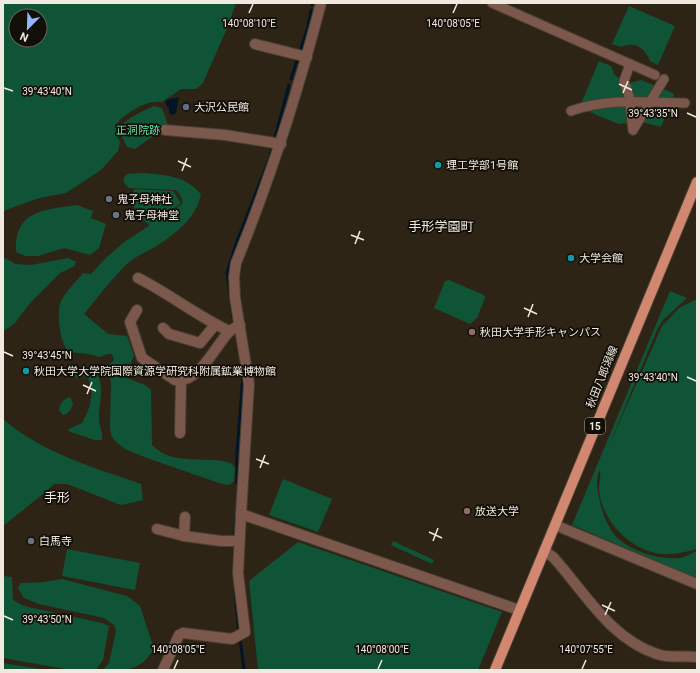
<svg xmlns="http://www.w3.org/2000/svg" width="700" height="673" viewBox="0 0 700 673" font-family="Roboto,'Noto Sans JP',sans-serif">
  <rect width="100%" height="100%" fill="#2d2415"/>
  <g fill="#105437" fill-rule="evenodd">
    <path d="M3 3H236L228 26 203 83 196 89H181L162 102C145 100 128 112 116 124V135L120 142 118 151 101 170 66 193 39 198 6 210 3 213ZM16 16H40V40H16Z"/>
    <path d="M629 6 675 26 658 65 650 61C645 47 634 41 621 47L612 44Z"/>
    <polygon points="599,61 611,66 614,74 624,82 630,83 641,80 673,93 674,95 661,127 642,122 619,124 594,114 580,106"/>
    <path d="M154 106 162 108 168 125 135 149 127 147 119 131C124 118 142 112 154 106Z"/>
    <path d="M142 173C166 175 184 175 201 194 197 216 177 233 158 245 149 251 138 255 129 262 113 277 98 297 84 314L108 334 127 336 134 356 125 376 127 378 145 385 151 390 152 445C173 467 205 455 231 463L235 468 234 481 229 485 222 484 147 458 125 449 115 441 111 435 110 427 111 382 107 367 114 360 112 354H107L100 357 88 354 69 352C60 344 56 312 61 301 66 291 76 282 83 273L91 274 105 259 123 243 182 204C183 198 180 194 176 190L129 188 124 183V178L127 174Z"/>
    <path d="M134 189 173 191 181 203 150 226C138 214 129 207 134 189Z"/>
    <path d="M77 205 93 211 91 218 106 224 99 248 90 255 64 248 38 256H25L16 252C14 210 44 210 77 205Z"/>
    <polygon points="3,257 16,264 31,265 68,258 76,262 75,266 60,273 30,303 15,323 4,331 3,333"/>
    <polygon points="449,280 484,295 485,298 477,318 470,324 434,308 445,281"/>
    <path d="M670 291 687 298 663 320 657 330 608 448 662 326 679 308 697 299V549C685 552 674 555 661 554 630 550 602 521 599 490 599 483 601 476 600 469 595 479 597 491 600 502 602 511 606 522 611 530 624 550 658 560 680 558 686 557 692 553 697 551V578L572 525Z"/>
    <path d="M91 368C108 380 98 403 99 421 100 427 103 434 102 440H95L68 431 69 429 82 423C90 410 96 390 87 377L83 376 76 378 74 374 78 369Z"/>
    <path d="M70 397 73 403C71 409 69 414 63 415L59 410C60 404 63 399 70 397Z"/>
    <path d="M3 419C42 453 93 467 141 484L143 500 121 505 67 484H54L43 494 3 526Z"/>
    <polygon points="283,479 332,499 318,532 269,515"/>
    <polygon points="393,541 434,560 432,564 391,545"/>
    <polygon points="298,542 502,612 478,670 258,670 249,581"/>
    <polygon points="67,549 140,563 135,590 62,576"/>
    <polygon points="3,576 12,577 13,600 24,606 102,623 109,626 103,660 96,670 71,670 3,658"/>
    <path d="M62 579 127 596 140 606 154 649C139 672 128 670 103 670L109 663 116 631 114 625 104 618 39 604 24 598 18 588 21 583 44 582Z"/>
    <polygon points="3,663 46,670 3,670"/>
  </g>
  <polygon fill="#011527" points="179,97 176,113 172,115 169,113 169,109 165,103 166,100"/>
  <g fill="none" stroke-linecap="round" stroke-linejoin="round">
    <g stroke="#011527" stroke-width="3">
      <polyline points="312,5 312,3"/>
      <polyline points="291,79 308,27 311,10"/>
      <polyline points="233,317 227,273 236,244 270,157 289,85"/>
      <polyline points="237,483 237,453 243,375"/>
      <polyline points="235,533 236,518"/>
      <polyline points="235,590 239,633"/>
      <polyline points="240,638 244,670"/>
    </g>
    <g stroke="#484031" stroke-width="11">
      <g id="pedestrian">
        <polyline points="492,3 655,75"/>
        <polyline points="630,64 624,81 629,96 633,130"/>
        <path d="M571 111C608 98 646 102 685 103"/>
        <polyline points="633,130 664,79"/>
      </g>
    </g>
    <g stroke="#484031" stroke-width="12">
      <g id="minor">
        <path d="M321 3C298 92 271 177 236 263L234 277 235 298 249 384 241 514 519 610"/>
        <polyline points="255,44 307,57"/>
        <polyline points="165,130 225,135 281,144"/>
        <path d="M138 278C170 294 197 316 229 331"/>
        <path d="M137 310 130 322 142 358 175 380C199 384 215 346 229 332 232 329 236 327 240 325"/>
        <polyline points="163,328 169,334 200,343 215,325"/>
        <polyline points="180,433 181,381"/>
        <polyline points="185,517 184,536 221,541 239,541"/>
        <polyline points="555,525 697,584"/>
        <polyline points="157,529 184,536"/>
        <path d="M544 551 553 557C584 591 610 639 657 654 670 659 684 655 697 657"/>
        <polyline points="163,670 179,635 183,633 232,639 245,632 238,573 241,514"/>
      </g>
    </g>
    <g stroke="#484031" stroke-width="12">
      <polyline id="primary" points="495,670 697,182"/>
    </g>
    <use href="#pedestrian" stroke="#7c574c" stroke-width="9"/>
    <use href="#minor" stroke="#7c574c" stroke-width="10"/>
    <use href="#primary" stroke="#d28770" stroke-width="10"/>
  </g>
  <path fill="none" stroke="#f0e9e0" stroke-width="1.5" d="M249 13 253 4M453 13 457 4M619 84 632 90M4 88 13 91M623 93 628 81M687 113 696 117M178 161 191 167M182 171 187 158M351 235 364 240M355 244 360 231M524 308 537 314M528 317 533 304M4 352 13 356M687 377 696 381M83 385 96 391M87 394 92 382M256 459 269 464M260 468 265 455M429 532 442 538M433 541 438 528M602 605 615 611M605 615 611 602M4 616 13 620M174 669 178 660M378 669 382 660M582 669 586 660"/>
  <circle fill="#5c6f8a" stroke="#120e08" stroke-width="1.5" cx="186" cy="107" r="4"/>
  <g fill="#0f9aa8" stroke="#120e08" stroke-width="1.5">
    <circle cx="438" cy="165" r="4"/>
    <circle cx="571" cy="258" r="4"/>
    <circle cx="26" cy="371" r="4"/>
  </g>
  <g fill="#6b7280" stroke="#120e08" stroke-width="1.5">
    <circle cx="109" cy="199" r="4"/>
    <circle cx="116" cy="215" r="4"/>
    <circle cx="31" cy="541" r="4"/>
  </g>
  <g fill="#8d6e63" stroke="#120e08" stroke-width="1.5">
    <circle cx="472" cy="332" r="4"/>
    <circle cx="467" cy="511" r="4"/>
  </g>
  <g text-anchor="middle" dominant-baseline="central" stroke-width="3.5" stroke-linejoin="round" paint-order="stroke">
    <rect fill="#120e08" stroke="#ada79f" stroke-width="1" x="585" y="418" width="20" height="16" rx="3"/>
    <g font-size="10" font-weight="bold" fill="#f0e9e0">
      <text x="595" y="426">15</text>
    </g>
    <g font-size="11" fill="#f0e9e0" stroke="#120e08" text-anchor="start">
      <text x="194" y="107">大沢公民館</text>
      <text x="446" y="165">理工学部1号館</text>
      <text x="117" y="199">鬼子母神社</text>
      <text x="124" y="215">鬼子母神堂</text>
      <text x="579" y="258">大学会館</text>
      <text x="480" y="332">秋田大学手形キャンパス</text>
      <text x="34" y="371">秋田大学大学院国際資源学研究科附属鉱業博物館</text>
      <text x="475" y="511">放送大学</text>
      <text x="39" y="541">白馬寺</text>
    </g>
    <g font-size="11" fill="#62e3a6" stroke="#120e08">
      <text x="138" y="130">正洞院跡</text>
    </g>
    <g font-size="11" fill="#f0e9e0" stroke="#120e08">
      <text transform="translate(602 377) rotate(-68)">秋田八郎潟線</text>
    </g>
    <g font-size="13" fill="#f0e9e0" stroke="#120e08">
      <text x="441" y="226">手形学園町</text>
      <text x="57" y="497">手形</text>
    </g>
  </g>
  <g font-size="10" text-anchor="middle" fill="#f0e9e0" stroke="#120e08" stroke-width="3.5" stroke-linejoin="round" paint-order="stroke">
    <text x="249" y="27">140°08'10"E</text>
    <text x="453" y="27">140°08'05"E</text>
    <text x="47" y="95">39°43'40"N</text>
    <text x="653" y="117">39°43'35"N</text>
    <text x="47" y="359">39°43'45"N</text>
    <text x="653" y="381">39°43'40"N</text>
    <text x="47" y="623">39°43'50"N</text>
    <text x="178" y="653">140°08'05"E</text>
    <text x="382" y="653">140°08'00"E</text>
    <text x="586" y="653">140°07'55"E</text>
  </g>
  <rect width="700" height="673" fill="none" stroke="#f0e9e0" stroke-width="8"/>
  <g transform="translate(28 28) rotate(203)"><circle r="19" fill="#120e08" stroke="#6b665e"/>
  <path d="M0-3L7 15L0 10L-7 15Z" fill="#93b7fd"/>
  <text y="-6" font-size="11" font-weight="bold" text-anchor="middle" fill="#f0e9e0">N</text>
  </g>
</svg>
